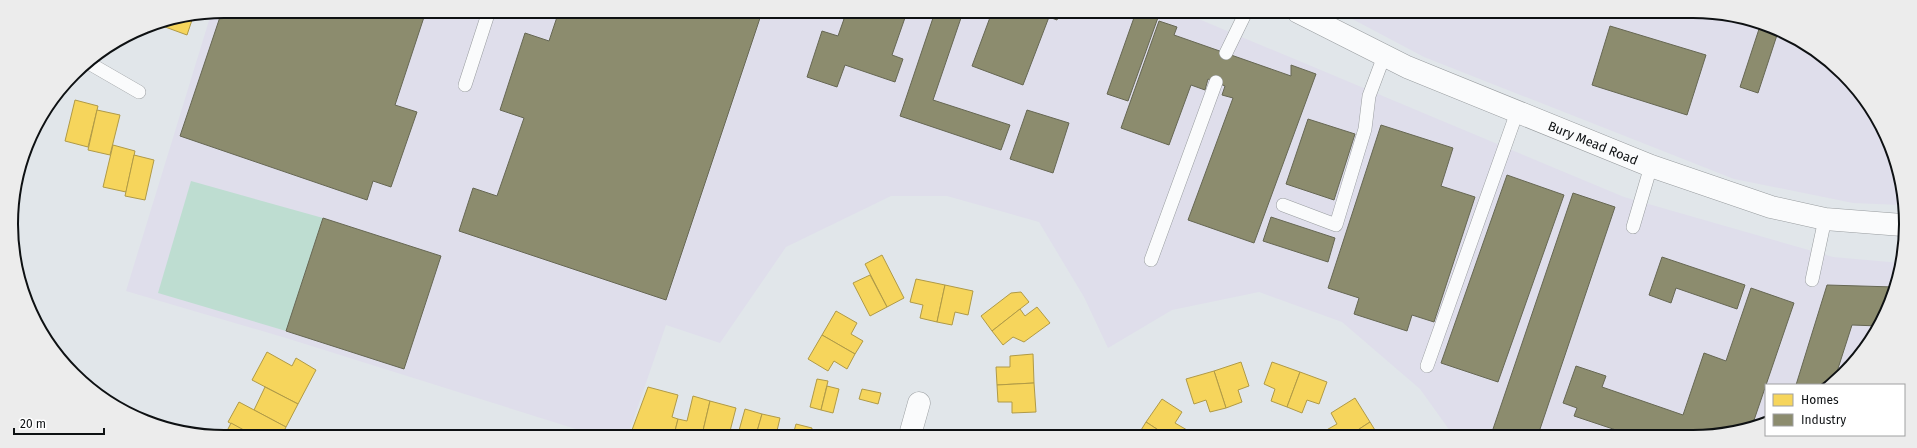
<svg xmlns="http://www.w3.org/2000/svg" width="1917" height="448" viewBox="0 0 1917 448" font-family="'Fira Sans',sans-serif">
  <rect width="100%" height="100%" fill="#e1e6ea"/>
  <g fill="#dfdeeb">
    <polygon points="224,11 1182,12 1624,197 1833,257 1901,263 1884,318 1843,375 1829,385 1766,385 1766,421 1721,435 1453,435 1420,389 1342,322 1259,292 1172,310 1108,348 1084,297 1039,222 947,196 891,196 786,247 720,343 666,325 628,435 595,435 286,338 126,291 211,14"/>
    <polygon points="1339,12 1721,13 1800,40 1862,95 1899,169 1901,205 1853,203 1734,179 1424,57"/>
  </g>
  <polygon fill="#beddd1" points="191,181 323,218 286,331 158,293"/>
  <g fill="#f6d55c" stroke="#b09a46">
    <polygon points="193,17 187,35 157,24"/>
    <polygon points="75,100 98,106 88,147 65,141"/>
    <polygon points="97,110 120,115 110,155 88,150"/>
    <polygon points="113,145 135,151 126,192 103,187"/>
    <polygon points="134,155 154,160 145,200 125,196"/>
    <polygon points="882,255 904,298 887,307 865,264"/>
    <polygon points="870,275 887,307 870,316 853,283"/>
    <polygon points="916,279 945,285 937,322 920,318 923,305 910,302"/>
    <polygon points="945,285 973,291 968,315 955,312 952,325 937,322"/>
    <polygon points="1021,292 1029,302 992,331 981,316 1011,293"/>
    <polygon points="1037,307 1050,323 1024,342 1013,337 1003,345 992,331 1020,309 1025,316"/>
    <polygon points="836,311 857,323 851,334 863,341 855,354 822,335"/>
    <polygon points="822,335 855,354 847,369 834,361 828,371 808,359"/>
    <polygon points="267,352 292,366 296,358 316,370 298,404 252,380"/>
    <polygon points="1033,354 1034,383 997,385 996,367 1010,367 1010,356"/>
    <polygon points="1241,362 1249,386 1238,390 1242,402 1226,408 1214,371"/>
    <polygon points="1272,362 1300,372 1287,407 1271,401 1275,389 1264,384"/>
    <polygon points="1214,371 1226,408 1210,412 1206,400 1194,404 1186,379"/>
    <polygon points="1300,372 1327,382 1319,404 1307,400 1302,413 1287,407"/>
    <polygon points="817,379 828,381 821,410 810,407"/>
    <polygon points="1034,383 1036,412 1012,413 1012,402 998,402 997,385"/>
    <polygon points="827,386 839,389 833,413 821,410"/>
    <polygon points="265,387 298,404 286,427 254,410"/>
    <polygon points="648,387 678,395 672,417 678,419 674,435 653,435 632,430"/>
    <polygon points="862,389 881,393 878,404 859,399"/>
    <polygon points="693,396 710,401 702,435 674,435 678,419 687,421"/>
    <polygon points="1355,398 1370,422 1350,435 1325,435 1323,432 1337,424 1331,413"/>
    <polygon points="1162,399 1182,412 1175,423 1187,430 1184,435 1166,435 1146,422"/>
    <polygon points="710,401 736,408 729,435 702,435"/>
    <polygon points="239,402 286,427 282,435 253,435 228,422"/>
    <polygon points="745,409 762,414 756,435 729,435 730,431 738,434"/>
    <polygon points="762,414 780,418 776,435 756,435"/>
    <polygon points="1146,422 1166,435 1138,435"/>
    <polygon points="1370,422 1378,435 1350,435"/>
    <polygon points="231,423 253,435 225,435"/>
    <polygon points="796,424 812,428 811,435 793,435"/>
  </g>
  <g fill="#8c8c6e" stroke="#666753">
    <polygon points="222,11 426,11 395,105 417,112 391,187 373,181 367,200 180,136"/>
    <polygon points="559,11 762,12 666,300 459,231 473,188 497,196 524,118 500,110 525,33 549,41"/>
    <polygon points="833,12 907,12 892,55 903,59 895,82 845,65 837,87 807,77 822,31 838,36 844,19 832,15"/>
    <polygon points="935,12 963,12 933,100 1010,125 1001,150 900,116"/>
    <polygon points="992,12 1060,12 1057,20 1049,17 1023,85 972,66"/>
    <polygon points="1136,12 1160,12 1128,101 1107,94"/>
    <polygon points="1159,21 1177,27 1174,35 1291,76 1291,65 1316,74 1254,243 1188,220 1233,98 1222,95 1225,86 1208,79 1205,90 1191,85 1169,145 1121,128"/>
    <polygon points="1610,26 1706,55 1687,115 1592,85"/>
    <polygon points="1760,26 1778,32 1758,93 1740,87"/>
    <polygon points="1027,110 1069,123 1053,173 1010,159"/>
    <polygon points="1308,119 1355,134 1334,200 1286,184"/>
    <polygon points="1381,125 1453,148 1441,186 1475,197 1434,322 1412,315 1407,331 1354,314 1359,298 1328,288"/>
    <polygon points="1507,175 1564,195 1498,382 1441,363"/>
    <polygon points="1573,193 1615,207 1538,435 1491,435"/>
    <polygon points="1271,217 1335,238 1328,262 1263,241"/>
    <polygon points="323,218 441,256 404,369 286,331"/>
    <polygon points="1662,257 1745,285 1737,309 1676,288 1671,303 1649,295"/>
    <polygon points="1827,285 1894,287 1884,318 1879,326 1852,325 1834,381 1829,385 1796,385"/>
    <polygon points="1751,288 1794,303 1752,426 1721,435 1631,435 1574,416 1577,408 1563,403 1576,366 1606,376 1602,387 1683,415 1704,353 1726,361"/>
  </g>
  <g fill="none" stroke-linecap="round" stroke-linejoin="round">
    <g stroke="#989c9f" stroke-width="14">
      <g id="lane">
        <polyline points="1226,53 1246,12"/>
        <polyline points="87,62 139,92"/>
        <polyline points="465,85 489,11"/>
        <polyline points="1283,205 1336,225 1365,129 1369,96 1384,56"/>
        <polyline points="1633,227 1651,166"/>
        <polyline points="1151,260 1216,82"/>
        <polyline points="1812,280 1825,219"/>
        <polyline points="1427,366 1517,112"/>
        <polyline points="1843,375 1849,367"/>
      </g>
    </g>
    <g stroke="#989c9f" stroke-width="23">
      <g id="street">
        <path id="s1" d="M1298 12 1407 67 1651 166 1771 207 1825 219 1902 225"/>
        <polyline points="910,435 919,403"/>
      </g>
    </g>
    <use href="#lane" stroke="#fafbfc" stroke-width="13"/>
    <use href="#street" stroke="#fafbfc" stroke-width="22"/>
  </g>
  <g text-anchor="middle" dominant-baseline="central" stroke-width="4" stroke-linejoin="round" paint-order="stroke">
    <g font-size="13" fill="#0e1113" stroke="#fff">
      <text stroke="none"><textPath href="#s1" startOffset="323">Bury Mead Road</textPath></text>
    </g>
  </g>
  <path d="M0 0H1917V448H0ZM224 18H1693A206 206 0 0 1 1899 224V224A206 206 0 0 1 1693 430H224A206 206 0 0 1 18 224V224A206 206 0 0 1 224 18Z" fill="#ececec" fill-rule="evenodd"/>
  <path fill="none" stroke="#0e1113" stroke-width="2" d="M224 18H1693A206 206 0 0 1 1899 224V224A206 206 0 0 1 1693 430H224A206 206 0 0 1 18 224V224A206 206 0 0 1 224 18Z"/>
  <rect x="1765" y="384" width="140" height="52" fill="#ffffff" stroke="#9fa0a1"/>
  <rect x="1773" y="394" width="20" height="12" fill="#f6d55c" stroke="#9fa0a1"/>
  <text x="1801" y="404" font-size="12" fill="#0e1113">Homes</text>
  <rect x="1773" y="414" width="20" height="12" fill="#8c8c6e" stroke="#9fa0a1"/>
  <text x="1801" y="424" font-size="12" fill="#0e1113">Industry</text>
  <path d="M14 428v6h90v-6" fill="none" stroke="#0e1113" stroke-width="2"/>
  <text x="20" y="428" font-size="12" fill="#0e1113" stroke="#ffffff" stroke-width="3" paint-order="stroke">20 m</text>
</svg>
